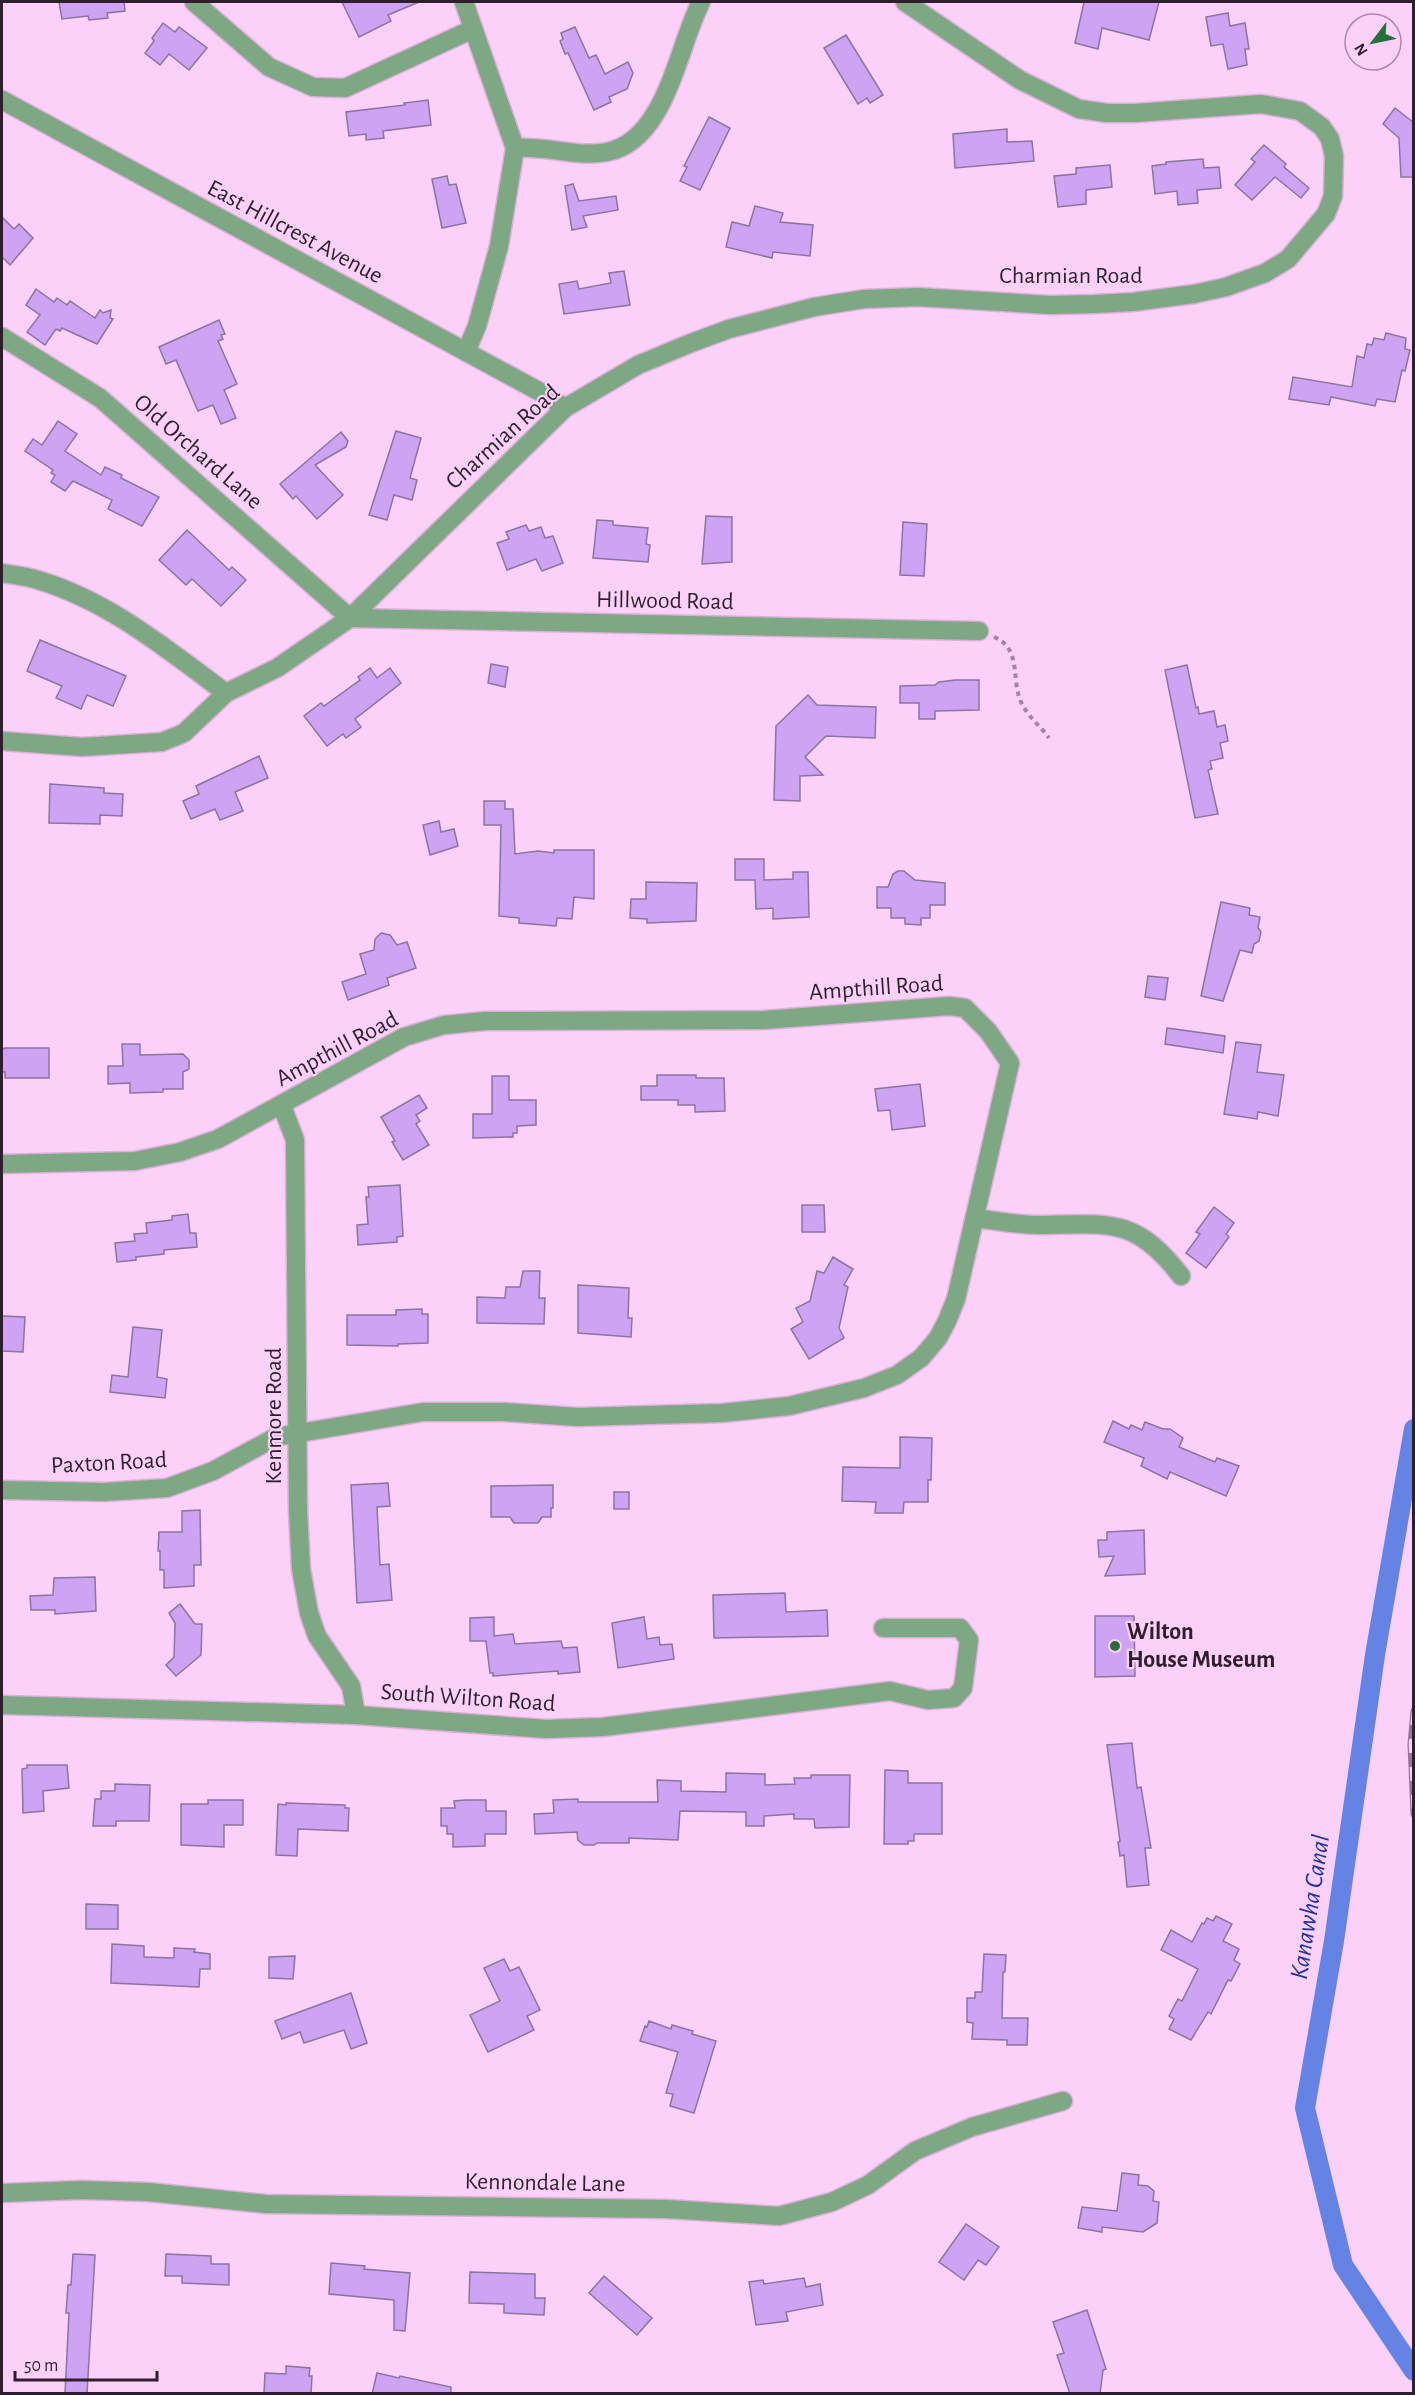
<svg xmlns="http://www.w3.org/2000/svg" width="1415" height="2395" viewBox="0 0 1415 2395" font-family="'Alegreya Sans',sans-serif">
  <rect width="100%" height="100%" fill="#fcd1f9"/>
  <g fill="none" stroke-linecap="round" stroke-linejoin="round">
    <polyline stroke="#6583e5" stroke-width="20" points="1414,1429 1375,1655 1334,1941 1305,2108 1343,2265 1414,2371"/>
  </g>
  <g fill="#cfa3f4" stroke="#8c74a0" stroke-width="1.5">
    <polygon points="59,2 124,2 125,11 107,13 108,18 89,20 88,16 62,19"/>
    <polygon points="342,2 419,2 388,15 391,21 359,37"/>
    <polygon points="1084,2 1159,2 1149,40 1102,28 1098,49 1075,43"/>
    <polygon points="1228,13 1230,26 1245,23 1249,49 1245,49 1247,65 1228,69 1223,44 1211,46 1206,17"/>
    <polygon points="163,23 175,32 179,27 207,48 189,70 169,54 160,65 145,53 154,41 152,38"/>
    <polygon points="575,27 589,58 596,55 605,74 628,62 633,73 627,89 609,97 611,102 594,110 568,53 565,54 560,41 563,39 561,33"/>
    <polygon points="846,35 883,95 870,103 867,98 858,104 824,48"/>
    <polygon points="428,100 431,125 383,131 384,138 366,140 366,134 349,136 346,112 405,105 404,103"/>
    <polygon points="1395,108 1413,122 1413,177 1401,177 1399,138 1383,124"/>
    <polygon points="709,117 730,128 700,190 680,181 687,167 684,166"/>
    <polygon points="1007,129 1007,142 1032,141 1034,161 955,168 953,134"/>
    <polygon points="1264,145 1286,164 1284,167 1309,188 1301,198 1275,177 1252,200 1235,185 1255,162 1251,159"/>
    <polygon points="1203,159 1204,168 1219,167 1221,188 1197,190 1198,203 1186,204 1178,205 1177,191 1155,194 1152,166 1166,164 1166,162"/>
    <polygon points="1110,165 1112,187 1086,190 1086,204 1058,207 1054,176 1076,174 1076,168"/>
    <polygon points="447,176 449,185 456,184 466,223 442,228 432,179"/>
    <polygon points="573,184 579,201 616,196 618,210 583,216 587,227 572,230 565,186"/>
    <polygon points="755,206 783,213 780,222 813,225 810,256 773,252 772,258 726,247 732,222 749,226"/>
    <polygon points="2,217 14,229 19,224 33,238 10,265 2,257"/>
    <polygon points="624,271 630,305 564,314 559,284 577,281 579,289 611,283 609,273"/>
    <polygon points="36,289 54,302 57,298 67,305 70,301 95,318 100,310 103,313 111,310 110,318 113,319 97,344 62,328 60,331 56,329 45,345 27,332 40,315 26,305"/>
    <polygon points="219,320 225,334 221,335 223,339 218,341 237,384 224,390 236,418 221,424 213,405 198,411 176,360 166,364 159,347"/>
    <polygon points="1386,333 1406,338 1405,349 1410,350 1405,371 1402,370 1395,402 1377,399 1375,406 1331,397 1329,405 1289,399 1293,377 1352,387 1357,356 1364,358 1367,344 1372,345 1374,338 1384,340"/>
    <polygon points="58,421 77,434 65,451 101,475 105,467 122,475 121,478 159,497 142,526 108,509 112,500 73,481 65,491 51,482 55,475 51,473 53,470 25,451 33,439 42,445"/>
    <polygon points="396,431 421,438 410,478 417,480 412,500 394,495 387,520 369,515"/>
    <polygon points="341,432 348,441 346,447 315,465 343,495 317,519 296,496 293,499 280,484"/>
    <polygon points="706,516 732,517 732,562 702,564"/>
    <polygon points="597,520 613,521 613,525 648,528 646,544 650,545 648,562 593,558"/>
    <polygon points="903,522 927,524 924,576 900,575"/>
    <polygon points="526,525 529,531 541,527 545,538 553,536 563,563 542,571 536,559 507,570 497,543 509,539 506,532"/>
    <polygon points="187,530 229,570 232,567 246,580 221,606 192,579 186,585 159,560"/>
    <polygon points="40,640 126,676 113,706 87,695 81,709 56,698 62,686 27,671"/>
    <polygon points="491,664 508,667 505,687 488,683"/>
    <polygon points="1187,665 1196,708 1198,707 1199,714 1214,711 1217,727 1225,725 1228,741 1220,743 1223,758 1210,761 1212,769 1208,770 1218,814 1195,818 1165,670"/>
    <polygon points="370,668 377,678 390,668 401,683 355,719 361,727 346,738 343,734 327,746 304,716 321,703 324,706 360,680 358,677"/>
    <polygon points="955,680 979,680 979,710 935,711 935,719 919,719 919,703 900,703 900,686 935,685 939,682"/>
    <polygon points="808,695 817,705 876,707 875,738 826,736 805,757 823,775 800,776 800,801 774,800 776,726"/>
    <polygon points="259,756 268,778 235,792 243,811 220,820 215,809 191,819 183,801 199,794 196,786"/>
    <polygon points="50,784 104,788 104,793 123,794 122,816 100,815 100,824 49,823"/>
    <polygon points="484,801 505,801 505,809 513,809 515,854 538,851 554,853 554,850 594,850 594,899 574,897 572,919 557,918 556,926 519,923 519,918 499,916 501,825 484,825"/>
    <polygon points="439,821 441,832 454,829 458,846 430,855 423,825"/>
    <polygon points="735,859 764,859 764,880 793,879 793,872 808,872 809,917 773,919 773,908 756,909 755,880 735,880"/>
    <polygon points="898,871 904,871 915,880 945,883 945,905 930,905 930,918 921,918 921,925 905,924 905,918 891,918 891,908 877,908 877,887 888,887 893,874"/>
    <polygon points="646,882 697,883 696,921 647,923 647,919 630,918 631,899 646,899"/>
    <polygon points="1221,902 1250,908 1249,915 1260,917 1258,928 1261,932 1259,941 1254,944 1252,953 1240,950 1223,1001 1201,996"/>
    <polygon points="381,933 390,935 397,945 407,942 416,968 387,978 389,985 348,1000 342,982 366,974 360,954 374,950 375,939"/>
    <polygon points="1148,976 1168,978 1165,1000 1145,997"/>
    <polygon points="1167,1028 1225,1036 1223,1053 1165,1044"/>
    <polygon points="1236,1042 1261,1045 1257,1072 1284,1075 1278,1116 1258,1112 1257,1119 1224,1114"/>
    <polygon points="122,1044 140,1044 140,1055 183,1054 189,1060 189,1069 183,1072 183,1089 163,1089 163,1092 130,1093 130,1083 108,1084 108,1066 123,1066"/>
    <polygon points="5,1048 49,1048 49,1078 5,1078 5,1072 2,1072 2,1049"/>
    <polygon points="657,1075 696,1075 696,1078 724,1078 725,1111 695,1112 695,1105 678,1105 678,1100 641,1100 641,1086 657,1086"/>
    <polygon points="492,1076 509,1076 509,1100 536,1100 536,1125 517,1126 517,1133 513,1133 513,1137 473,1138 473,1114 492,1114"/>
    <polygon points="920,1084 925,1126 892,1130 890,1110 878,1111 875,1089"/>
    <polygon points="419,1095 427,1108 416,1115 420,1121 416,1124 429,1145 403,1160 392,1142 395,1141 381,1117"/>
    <polygon points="400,1185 403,1236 397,1237 397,1242 358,1245 357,1225 368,1224 366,1197 369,1197 368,1187"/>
    <polygon points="802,1205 824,1205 825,1232 802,1232"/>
    <polygon points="1214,1207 1234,1223 1226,1234 1229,1237 1206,1268 1186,1253 1200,1234 1196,1232"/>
    <polygon points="188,1214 190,1233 196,1233 197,1247 164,1250 164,1254 136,1257 136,1260 117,1262 115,1243 135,1241 134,1234 147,1233 146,1223 172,1220 172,1216"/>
    <polygon points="833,1257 853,1269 844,1285 848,1287 839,1328 844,1338 809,1359 791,1329 803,1322 796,1308 810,1301 817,1271 824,1273"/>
    <polygon points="523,1271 540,1271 539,1298 545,1298 544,1324 477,1323 477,1297 505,1298 506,1287 520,1287"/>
    <polygon points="578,1285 629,1288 628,1318 632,1318 631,1337 578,1333"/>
    <polygon points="422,1309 422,1314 428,1314 428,1343 398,1344 398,1346 347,1345 347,1315 396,1315 396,1310"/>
    <polygon points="2,1316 25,1317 23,1352 2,1351"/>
    <polygon points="133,1327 162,1330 157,1377 167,1379 165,1398 110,1392 112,1375 128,1377"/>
    <polygon points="1113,1421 1129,1429 1131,1425 1142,1430 1145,1422 1163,1429 1170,1429 1183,1438 1179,1447 1215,1462 1217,1458 1239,1466 1226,1496 1170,1472 1167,1479 1141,1466 1144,1458 1104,1442"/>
    <polygon points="900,1437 932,1438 931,1480 928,1480 928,1502 904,1502 903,1513 875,1513 876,1502 842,1501 843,1467 900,1468"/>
    <polygon points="388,1483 390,1506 377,1507 380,1565 389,1564 392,1600 357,1603 351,1485"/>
    <polygon points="553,1485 553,1508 551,1508 551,1517 542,1517 538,1523 514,1523 510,1517 491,1517 491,1486"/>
    <rect x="614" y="1492" width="15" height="17"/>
    <polygon points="200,1510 201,1565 194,1565 194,1586 164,1588 164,1570 160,1570 160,1551 158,1551 159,1532 182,1532 182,1511"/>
    <polygon points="1144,1530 1145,1574 1105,1576 1114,1556 1099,1557 1098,1540 1107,1540 1107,1532"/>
    <polygon points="95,1577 96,1611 55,1614 55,1610 31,1610 30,1596 53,1595 54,1578"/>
    <polygon points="785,1593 786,1612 827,1610 828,1636 714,1638 713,1595"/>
    <polygon points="180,1604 195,1624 202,1624 201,1655 176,1676 166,1665 174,1657 175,1623 169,1613"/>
    <polygon points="1095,1616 1134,1616 1135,1676 1095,1677"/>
    <polygon points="494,1617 494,1636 513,1634 515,1644 561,1641 563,1648 577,1647 580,1672 558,1674 558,1671 493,1676 493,1673 490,1673 486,1641 470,1641 470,1618"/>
    <polygon points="644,1617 647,1639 659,1637 660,1645 672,1644 674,1659 618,1668 612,1623"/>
    <polygon points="1132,1743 1137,1788 1141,1787 1151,1848 1145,1848 1149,1885 1127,1887 1124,1855 1120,1856 1118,1842 1120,1841 1107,1745"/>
    <polygon points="27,1765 67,1765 69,1788 43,1791 44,1811 23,1813 22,1769 27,1768"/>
    <polygon points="885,1770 908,1771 908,1783 942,1783 942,1834 914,1834 914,1841 908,1841 908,1844 884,1844"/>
    <polygon points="726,1773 765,1774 765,1785 795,1784 794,1778 811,1778 811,1775 850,1775 849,1827 815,1828 814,1819 794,1819 794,1814 764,1816 764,1826 746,1826 746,1812 680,1811 678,1840 629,1838 629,1843 597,1843 594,1845 584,1845 578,1840 577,1832 535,1834 534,1814 554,1813 553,1800 578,1799 578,1802 658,1802 657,1780 681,1781 681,1791 726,1792"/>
    <polygon points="115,1784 150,1785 149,1821 116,1821 116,1826 93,1826 95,1799 101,1799 101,1791 115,1791"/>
    <polygon points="208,1800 243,1800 243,1825 224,1825 224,1847 181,1845 181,1804 208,1804"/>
    <polygon points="465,1800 486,1800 486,1811 506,1811 506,1834 485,1834 485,1846 453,1847 453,1834 447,1834 447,1826 441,1826 441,1808 455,1808 454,1801"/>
    <polygon points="286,1803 345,1805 345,1808 349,1808 348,1831 298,1829 297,1856 276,1855 278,1804 286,1805"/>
    <polygon points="86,1904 118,1905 118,1929 86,1929"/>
    <polygon points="1216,1916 1232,1924 1223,1941 1239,1949 1234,1960 1240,1964 1231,1981 1228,1980 1211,2014 1208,2012 1191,2040 1169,2029 1174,2019 1169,2016 1178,1999 1182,2001 1198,1969 1161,1950 1171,1930 1192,1942 1202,1923 1204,1924 1207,1918 1213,1921"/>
    <polygon points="112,1944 144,1946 144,1957 174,1958 174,1948 195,1949 194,1952 210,1954 210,1969 200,1969 199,1987 111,1983"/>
    <polygon points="984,1954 1006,1955 1005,1972 1003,1972 1002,2018 1028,2018 1027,2045 1007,2045 1007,2040 972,2039 973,2023 967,2022 967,1998 975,1998 975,1992 982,1992"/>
    <polygon points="295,1956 293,1979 269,1978 269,1957"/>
    <polygon points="504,1959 510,1971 519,1967 540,2010 527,2016 534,2030 488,2052 470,2015 500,2001 484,1968"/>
    <polygon points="351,1993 367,2043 351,2049 344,2030 304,2043 300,2032 282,2039 275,2021"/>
    <polygon points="649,2021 671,2029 672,2025 693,2031 692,2034 716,2041 694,2113 670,2106 673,2094 666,2093 678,2052 640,2041 645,2026 647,2027"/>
    <polygon points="1122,2173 1139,2175 1138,2185 1148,2186 1154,2191 1153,2201 1159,2202 1157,2223 1143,2232 1102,2227 1102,2232 1078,2228 1082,2207 1117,2211"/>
    <polygon points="966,2224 999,2247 986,2265 978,2260 964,2280 939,2262"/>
    <polygon points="73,2254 95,2255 87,2394 65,2394 69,2313 66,2313 68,2285 71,2285"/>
    <polygon points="166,2254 211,2256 211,2264 229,2264 229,2285 182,2283 182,2276 165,2276"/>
    <polygon points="331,2263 365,2266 364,2269 410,2273 405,2331 394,2330 394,2300 329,2294"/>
    <polygon points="470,2272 535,2274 535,2298 545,2298 544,2315 504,2313 504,2304 469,2303"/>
    <polygon points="604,2276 652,2318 637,2335 589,2293"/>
    <polygon points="804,2278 806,2287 820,2284 823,2305 786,2312 788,2321 756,2325 749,2282 763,2280 764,2284"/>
    <polygon points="1087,2310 1106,2369 1103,2370 1100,2394 1070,2394 1057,2355 1064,2353 1053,2322"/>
    <polygon points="286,2366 310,2368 309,2376 312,2376 311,2394 264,2394 265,2373 286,2374"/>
    <polygon points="377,2373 399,2378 400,2376 451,2387 451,2394 372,2394"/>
  </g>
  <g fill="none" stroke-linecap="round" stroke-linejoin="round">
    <g stroke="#d7b1d4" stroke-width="21">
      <g id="minor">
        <polyline points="194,2 269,67 313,87 345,88 473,29"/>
        <polyline points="464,2 515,148 499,246 477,326 466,352"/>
        <polyline points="2,100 542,393 565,408"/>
        <path d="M515 148C546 145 577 158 607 152 666 141 678 46 701 2"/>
        <polyline points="2,337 100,398 350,618"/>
        <path d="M2 573C13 575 26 576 38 580 109 601 168 650 226 693"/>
        <polyline points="350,618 979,631"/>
        <polyline points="2,741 82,747 162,742 184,733 226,693 277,668 350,618 565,408 638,365 691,343 729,329 814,307 864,299 918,297 1050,305 1095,304 1133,302 1194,294 1226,287 1265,273 1288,259 1326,214 1333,196 1334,156 1330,139 1322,127 1300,111 1261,104 1135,113 1107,113 1079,109 1020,80 905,2"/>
        <polyline points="282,1106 295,1140 298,1510 301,1569 309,1613 317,1636 351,1686 356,1715"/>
        <polyline points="2,1164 135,1161 180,1152 218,1139 404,1037 444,1025 485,1021 764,1020 949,1006 965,1008 988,1031 1010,1063 956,1299 947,1321 938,1338 921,1358 897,1375 864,1388 789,1406 722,1413 578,1417 504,1412 423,1412 276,1437 213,1471 167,1488 104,1492 2,1490"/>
        <path d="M975 1218C996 1221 1018 1225 1039 1225 1108 1224 1135 1216 1181 1276"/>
        <polyline points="2,1705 356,1715 546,1729 603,1727 890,1691 928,1700 954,1698 963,1688 969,1640 960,1628 883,1628"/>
        <polyline points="2,2193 81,2190 148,2192 266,2204 666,2209 779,2216 832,2202 868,2185 915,2151 972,2127 1063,2101"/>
      </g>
    </g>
    <path stroke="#a484a2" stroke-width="4" stroke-dasharray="4.5 4.5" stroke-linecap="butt" d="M994 637C1023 649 1010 681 1022 704 1028 716 1041 727 1049 738"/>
    <use href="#minor" stroke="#7ea784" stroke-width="18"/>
    <g stroke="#947692" stroke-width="7">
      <polyline id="rail" points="1414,1711 1411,1744 1414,1814"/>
    </g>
    <use href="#rail" stroke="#fcd1f9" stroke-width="4.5" stroke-dasharray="14" stroke-linecap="butt"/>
  </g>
  <circle fill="#296e3a" stroke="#fcd1f9" stroke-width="2" cx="1115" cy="1646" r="6"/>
  <g text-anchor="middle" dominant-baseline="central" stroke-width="4.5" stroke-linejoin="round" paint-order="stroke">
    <g font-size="24" fill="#2f1f2e" stroke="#fcd1f9">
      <text transform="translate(295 232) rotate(28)">East Hillcrest Avenue</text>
      <text x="1071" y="276">Charmian Road</text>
      <text transform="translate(503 437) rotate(-42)">Charmian Road</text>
      <text transform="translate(198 452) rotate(41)">Old Orchard Lane</text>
      <text transform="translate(665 601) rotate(1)">Hillwood Road</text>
      <text transform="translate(876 988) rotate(-4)">Ampthill Road</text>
      <text transform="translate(337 1049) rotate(-28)">Ampthill Road</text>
      <text transform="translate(274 1416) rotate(-90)">Kenmore Road</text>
      <text transform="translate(109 1463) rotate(-3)">Paxton Road</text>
      <text transform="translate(468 1698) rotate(4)">South Wilton Road</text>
      <text transform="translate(545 2183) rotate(1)">Kennondale Lane</text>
    </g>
    <g font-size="24" font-weight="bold" fill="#2f1f2e" stroke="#fcd1f9" text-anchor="start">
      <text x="1127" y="1632">Wilton<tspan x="1127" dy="28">House Museum</tspan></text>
    </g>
    <g font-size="26" font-style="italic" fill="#1f31a2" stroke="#fcd1f9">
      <text transform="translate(1310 1907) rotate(-81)">Kanawha Canal</text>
    </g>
  </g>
  <rect width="1415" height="2395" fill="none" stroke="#2f1f2e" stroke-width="6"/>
  <g transform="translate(1373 42) rotate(238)"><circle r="28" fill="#fcd1f9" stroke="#aa8aa8" stroke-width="1.5"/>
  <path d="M0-4.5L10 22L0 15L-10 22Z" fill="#296e3a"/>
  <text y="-9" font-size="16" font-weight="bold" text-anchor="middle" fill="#2f1f2e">N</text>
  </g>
  <path d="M15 2371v9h142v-9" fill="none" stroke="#2f1f2e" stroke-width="3"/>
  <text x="24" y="2371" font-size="18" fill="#2f1f2e" stroke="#fcd1f9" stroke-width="4.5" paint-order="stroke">50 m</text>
</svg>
